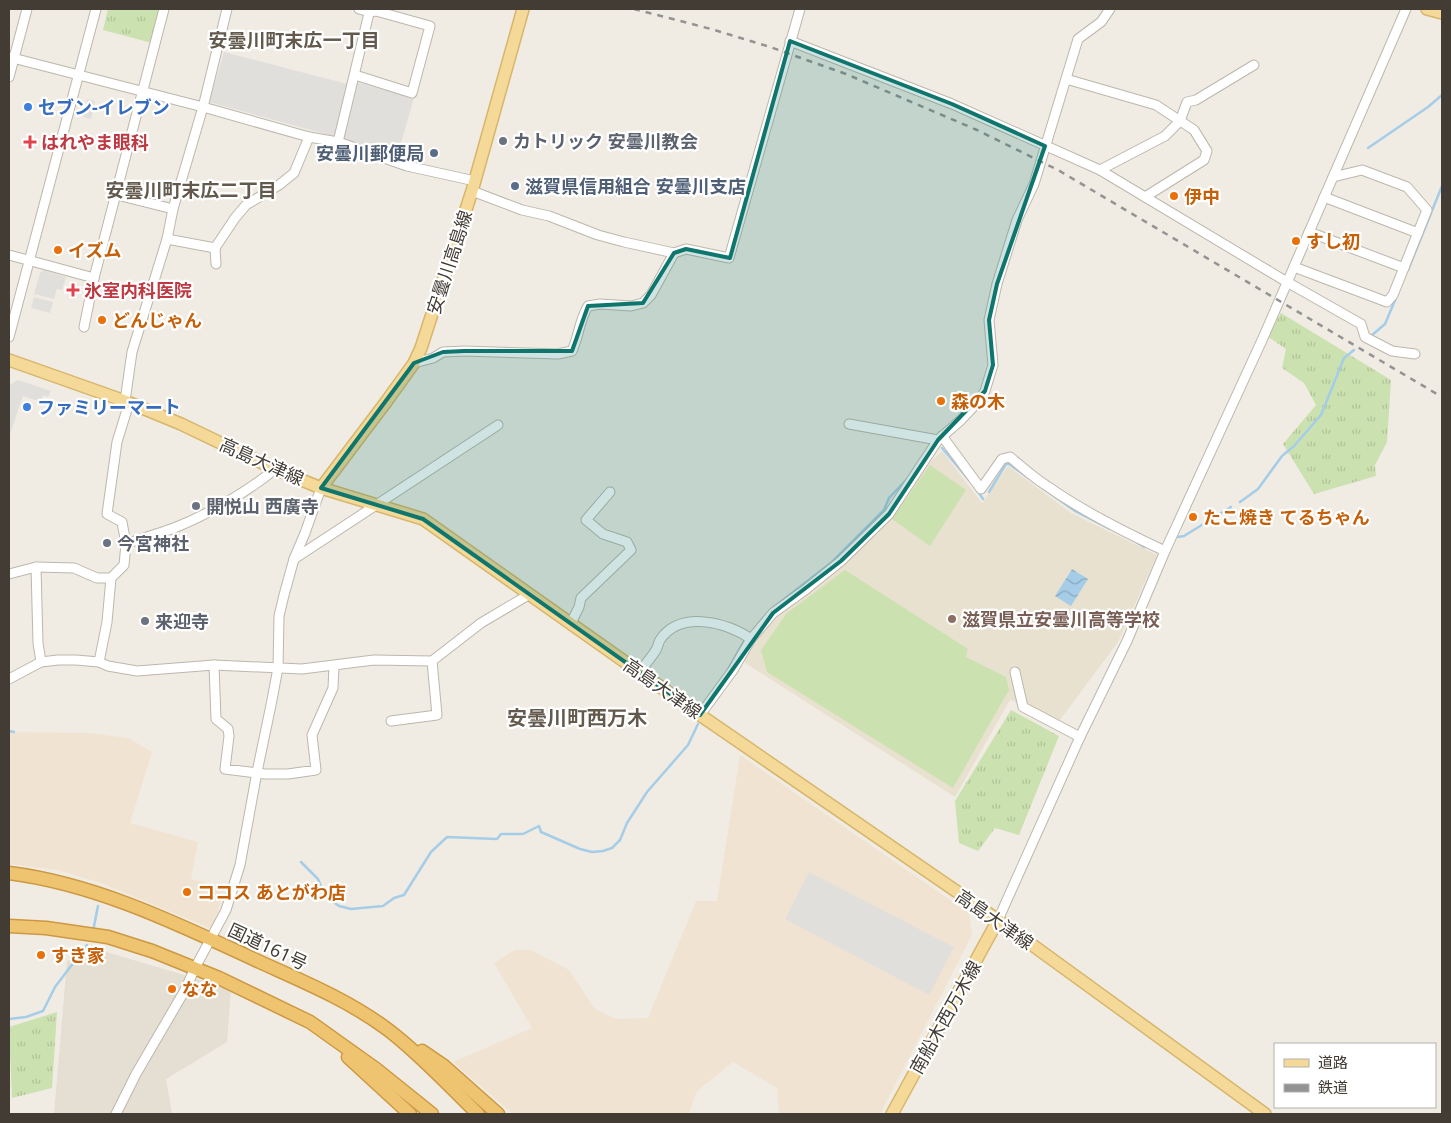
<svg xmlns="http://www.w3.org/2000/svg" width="1451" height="1123" viewBox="0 0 1451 1123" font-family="'Noto Sans','Noto Sans JP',sans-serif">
  <defs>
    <pattern id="grass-tufts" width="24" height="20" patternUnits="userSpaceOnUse" patternTransform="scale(1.25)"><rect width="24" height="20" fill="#cbe1b0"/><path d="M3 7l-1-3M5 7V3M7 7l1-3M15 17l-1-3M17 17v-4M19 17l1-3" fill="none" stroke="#b0c298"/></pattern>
    <pattern id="water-waves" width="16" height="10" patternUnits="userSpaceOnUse" patternTransform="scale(1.25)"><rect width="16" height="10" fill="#a5cde8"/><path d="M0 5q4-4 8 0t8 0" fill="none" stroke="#88a8bd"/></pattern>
  </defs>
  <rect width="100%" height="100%" fill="#f0ece4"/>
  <polygon fill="#e4ded3" points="93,948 231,989 227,1042 166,1079 172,1114 54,1114 67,961"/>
  <g fill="#f1e3d1">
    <polygon points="9,732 89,733 128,738 152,752 130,823 198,842 191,879 225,889 212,929 101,883 57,870 9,864"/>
    <polygon points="740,755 969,913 972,935 880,1114 779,1114 777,1088 733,1062 697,1091 689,1114 513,1114 453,1062 532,1028 494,963 515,950 531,950 569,970 595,1009 616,1019 648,1018 696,901 717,901"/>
  </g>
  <polygon fill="#e8e1cf" points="942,451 982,503 1008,466 1071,513 1157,555 1118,642 1060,720 1010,700 955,797 745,663 745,659 765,630 786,608 834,573 888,519 924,468"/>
  <g fill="url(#grass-tufts)">
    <polygon points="108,9 161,9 152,43 103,30"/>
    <polygon points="1281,313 1391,380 1387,442 1375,465 1376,476 1314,494 1283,444 1316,405 1304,383 1282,368 1286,349 1267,336"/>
    <polygon points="1011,710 1059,736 1019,835 995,828 978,851 959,843 955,801"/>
    <polygon points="57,1012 52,1088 12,1098 9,1027"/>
  </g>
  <g fill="#cbe1b0">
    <polygon points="930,465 966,490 930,546 892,519"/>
    <polygon points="845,570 968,649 966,657 1006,677 1009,690 953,788 767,672 761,650 787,613"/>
  </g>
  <g fill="#e1dfdc">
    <polygon points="224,52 355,86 356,82 414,98 398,154 209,102"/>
    <polygon points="87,99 95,101 91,119 83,117"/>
    <polygon points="44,270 66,277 62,290 57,289 54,299 34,294 40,273"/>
    <polygon points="34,297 53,302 50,313 31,308"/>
    <polygon points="18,380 51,391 48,397 43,395 41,402 23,396 9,437 9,385"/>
    <polygon points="809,872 954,947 929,995 785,919"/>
  </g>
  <polygon fill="url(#water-waves)" points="1072,569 1088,579 1071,606 1055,596"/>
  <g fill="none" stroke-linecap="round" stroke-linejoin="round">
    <g stroke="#a5cde8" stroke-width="2.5">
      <polyline points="1368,148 1428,107 1442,95"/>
      <polyline points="1408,270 1442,186"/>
      <polyline points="1371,336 1385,324 1396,298"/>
      <polyline points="942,448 969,480"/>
      <polyline points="977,490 983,499"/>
      <polyline points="989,492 1006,464 1009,464 1075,511 1110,529"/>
      <polyline points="1240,502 1258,489 1282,456 1294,446 1321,415 1344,358 1354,350"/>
      <polyline points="1178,537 1184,536 1231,507"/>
      <polyline points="1133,540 1144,547"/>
      <polyline points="774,607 832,562 884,510 889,498 907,479"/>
      <polyline points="727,671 744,641"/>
      <polyline points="9,731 14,732"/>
      <polyline points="301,862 318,879 325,896 339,906 351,909 383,906 394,898 404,895 431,852 447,837 497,839 501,834 523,834 539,826 541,832 580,849 592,852 603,851 612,848 620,840 627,823 647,792 688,745 698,724"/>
      <polyline points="93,931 98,906"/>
      <polyline points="9,1019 26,1017 43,1011 55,987 87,945"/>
    </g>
    <g stroke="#bdb7ab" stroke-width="11">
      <g id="minor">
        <polyline points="790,41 952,104 1100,170 1287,282 1361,324 1365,337 1392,351 1415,354"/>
        <polyline points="9,57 203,107 309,137 338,142 407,166 475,181"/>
        <polyline points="355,75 412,93 430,26 376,11 370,12 359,9"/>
        <polyline points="9,77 27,9"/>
        <polyline points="1066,79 1156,105 1194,130 1207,151 1204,160 1145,197"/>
        <polyline points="338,142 370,9"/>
        <polyline points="1100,170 1165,136 1180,121 1187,102 1196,100 1254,65"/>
        <polyline points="472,191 522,210 549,216 598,235 624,242 674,253 686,249 729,258 800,9"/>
        <polyline points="117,195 173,209"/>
        <polyline points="1324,197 1418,233"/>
        <polyline points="1309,232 1404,268"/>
        <polyline points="167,239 215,248 235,218 246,205 279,185 294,173 309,137"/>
        <polyline points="215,248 216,264"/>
        <polyline points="9,255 94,278"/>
        <polyline points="1294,267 1387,302 1393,295 1427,210 1407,187 1362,170 1333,177"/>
        <polyline points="84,327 94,278 164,9"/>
        <polyline points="9,337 96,9"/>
        <path d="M414 363 433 358 443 352 464 351 558 354 572 351C579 336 579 321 588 306L600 304 631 306 643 303 651 295 674 253"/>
        <polyline points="125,401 132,352 167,239 173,209 203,107 227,9"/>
        <polyline points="849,424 938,440"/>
        <path d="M942 436 981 489 1002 459 1010 457C1022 467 1034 478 1047 486 1084 512 1124 532 1165 551"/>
        <polyline points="126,544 122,522 107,514 117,442 129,403"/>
        <polyline points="294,559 498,425"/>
        <polyline points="36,567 74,568 97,578 111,578"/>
        <polyline points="9,574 36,567 38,643 41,662"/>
        <polyline points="571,623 579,607 581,598 631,550 627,542 603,534 586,520 610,492"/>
        <path d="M99 662 107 622 111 578 124 565 126 544C142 538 158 534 174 528 207 515 249 491 275 469"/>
        <polyline points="214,665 216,719 228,729 229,736 225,769 265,774 288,774 316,770 312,735 333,688 334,666"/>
        <path d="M639 672C645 665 651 658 656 650 658 647 658 643 660 640 680 610 727 622 751 639"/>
        <polyline points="1015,672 1023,707 1080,737"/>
        <polyline points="9,679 41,662 58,660 76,660 99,662 108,666 137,671 214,665 302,669 374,660 432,661 481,623 530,594"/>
        <polyline points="700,715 733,670 751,639 773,613 805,590 841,561 889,514 938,440 961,420 978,402 985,391 993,365 989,320 997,284 1017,220 1034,184 1078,39 1101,22 1110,9"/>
        <polyline points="391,721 437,715 432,661"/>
        <polyline points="998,920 1080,737 1127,641 1165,551 1263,338 1406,9"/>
        <polyline points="116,1114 136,1074 185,990 195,968 226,910 240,865 257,772 271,705 278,668 279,616 284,595 294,559 305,533 321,488"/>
      </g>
    </g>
    <g stroke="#d7b66c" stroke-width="14">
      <g id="major">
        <polyline points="1427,9 1442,13"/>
        <polyline points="9,360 125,401 181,424 275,469 321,488 423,519 700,715 998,920 1265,1114"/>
        <polyline points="321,488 386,402 414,363 421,348 472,191 523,9"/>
        <polyline points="892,1114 998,920"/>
      </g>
    </g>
    <g stroke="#cd9841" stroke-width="15">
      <g id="highway">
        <path d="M9 873C97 884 180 925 260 962 304 982 348 1000 387 1029 419 1053 449 1086 478 1114"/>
        <polyline points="9,926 46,928 108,937 152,951 219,978 310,1022 376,1069 432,1114"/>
        <polyline points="422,1051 444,1066 498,1114"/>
        <polyline points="348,1057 410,1114"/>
      </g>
    </g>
    <use href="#minor" stroke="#fff" stroke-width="9"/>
    <use href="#major" stroke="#f4d999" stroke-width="11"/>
    <use href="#highway" stroke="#efc470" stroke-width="12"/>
    <polyline stroke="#939393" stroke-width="2.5" stroke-dasharray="6 6" stroke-linecap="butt" points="634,9 711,29 770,47 846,74 977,130 1058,170 1442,397"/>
  </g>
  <path fill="#0f766e" fill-opacity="0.2" stroke="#0f766e" stroke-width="4" stroke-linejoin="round" d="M790 41 952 104 1045 146 997 284 989 320 993 365 985 391 938 440 889 514 841 561 773 613 700 715 423 519 321 488 414 363 443 352 464 351H572L588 306 643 303 674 253 686 249 730 258Z"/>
  <g fill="#3f7fe0" stroke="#fff" stroke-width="2">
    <circle cx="28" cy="107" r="5"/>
    <circle cx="27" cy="407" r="5"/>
  </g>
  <g fill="#6b7280" stroke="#fff" stroke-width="2">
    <circle cx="503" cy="141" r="5"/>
    <circle cx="196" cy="506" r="5"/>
    <circle cx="107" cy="543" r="5"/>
    <circle cx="145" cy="621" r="5"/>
  </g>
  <g fill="#e0444e" stroke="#fff" stroke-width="2">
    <path d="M27.5 134.5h5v5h5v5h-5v5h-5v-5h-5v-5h5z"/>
    <path d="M70.5 282.5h5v5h5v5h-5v5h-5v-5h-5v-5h5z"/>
  </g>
  <g fill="#5c6f8a" stroke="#fff" stroke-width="2">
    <circle cx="434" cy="153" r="5"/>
    <circle cx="515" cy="186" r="5"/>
  </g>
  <g fill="#e8710a" stroke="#fff" stroke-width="2">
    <circle cx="1174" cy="196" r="5"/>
    <circle cx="1296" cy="241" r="5"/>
    <circle cx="58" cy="250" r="5"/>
    <circle cx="102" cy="320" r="5"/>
    <circle cx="941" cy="401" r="5"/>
    <circle cx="1193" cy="517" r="5"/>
    <circle cx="187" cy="892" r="5"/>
    <circle cx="41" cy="955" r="5"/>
    <circle cx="172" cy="989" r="5"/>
  </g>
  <circle fill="#8d6e63" stroke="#fff" stroke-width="2" cx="952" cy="619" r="5"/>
  <g text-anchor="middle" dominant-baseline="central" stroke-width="4.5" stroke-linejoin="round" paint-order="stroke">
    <g font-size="18" font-weight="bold" fill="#366cbe" stroke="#fff" text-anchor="start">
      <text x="38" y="107">セブン-イレブン</text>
      <text x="37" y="407">ファミリーマート</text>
    </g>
    <g font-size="18" font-weight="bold" fill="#5b616d" stroke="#fff" text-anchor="start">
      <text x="513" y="141">カトリック 安曇川教会</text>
      <text x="206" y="506">開悦山 西廣寺</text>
      <text x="117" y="543">今宮神社</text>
      <text x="155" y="621">来迎寺</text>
    </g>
    <g font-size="18" font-weight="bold" fill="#be3a42" stroke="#fff" text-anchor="start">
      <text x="41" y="142">はれやま眼科</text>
      <text x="84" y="290">氷室内科医院</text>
    </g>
    <g font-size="18" font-weight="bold" fill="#4e5e75" stroke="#fff" text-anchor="end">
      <text x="424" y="153">安曇川郵便局</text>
      <text x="525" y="186" text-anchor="start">滋賀県信用組合 安曇川支店</text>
    </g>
    <g font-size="18" font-weight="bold" fill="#c56008" stroke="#fff" text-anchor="start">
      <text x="1184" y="196">伊中</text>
      <text x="1306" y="241">すし初</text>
      <text x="68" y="250">イズム</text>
      <text x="112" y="320">どんじゃん</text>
      <text x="951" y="401">森の木</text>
      <text x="1203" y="517">たこ焼き てるちゃん</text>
      <text x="197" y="892">ココス あとがわ店</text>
      <text x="51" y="955">すき家</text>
      <text x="182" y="989">なな</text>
    </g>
    <g font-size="18" fill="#423c35" stroke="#fff">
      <text transform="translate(449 262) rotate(-72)">安曇川高島線</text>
      <text transform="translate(262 461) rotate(24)">高島大津線</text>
      <text transform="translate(663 688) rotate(35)">高島大津線</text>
      <text transform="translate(995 919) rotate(35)">高島大津線</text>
      <text transform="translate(268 946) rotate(25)">国道161号</text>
      <text transform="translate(945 1017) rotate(-61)">南船木西万木線</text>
    </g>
    <g font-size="18" font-weight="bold" fill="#785e54" stroke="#fff" text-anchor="start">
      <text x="962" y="619">滋賀県立安曇川高等学校</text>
    </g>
    <g font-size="19" font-weight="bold" fill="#635a4d" stroke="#fff">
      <text x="294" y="40">安曇川町末広一丁目</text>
      <text x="191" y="190">安曇川町末広二丁目</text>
    </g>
    <g font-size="20" font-weight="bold" fill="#635a4d" stroke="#fff">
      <text x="577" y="717">安曇川町西万木</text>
    </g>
  </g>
  <rect width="1451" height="1123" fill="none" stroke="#423c35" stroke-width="20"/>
  <rect x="1274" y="1043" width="162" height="65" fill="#ffffff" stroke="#b3b1ae"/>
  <rect x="1284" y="1059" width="25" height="8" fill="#f4d999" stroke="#b3b1ae"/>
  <text x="1318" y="1068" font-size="15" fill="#423c35">道路</text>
  <rect x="1284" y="1084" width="25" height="8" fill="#939393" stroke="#b3b1ae"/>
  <text x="1318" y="1093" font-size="15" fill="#423c35">鉄道</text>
</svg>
